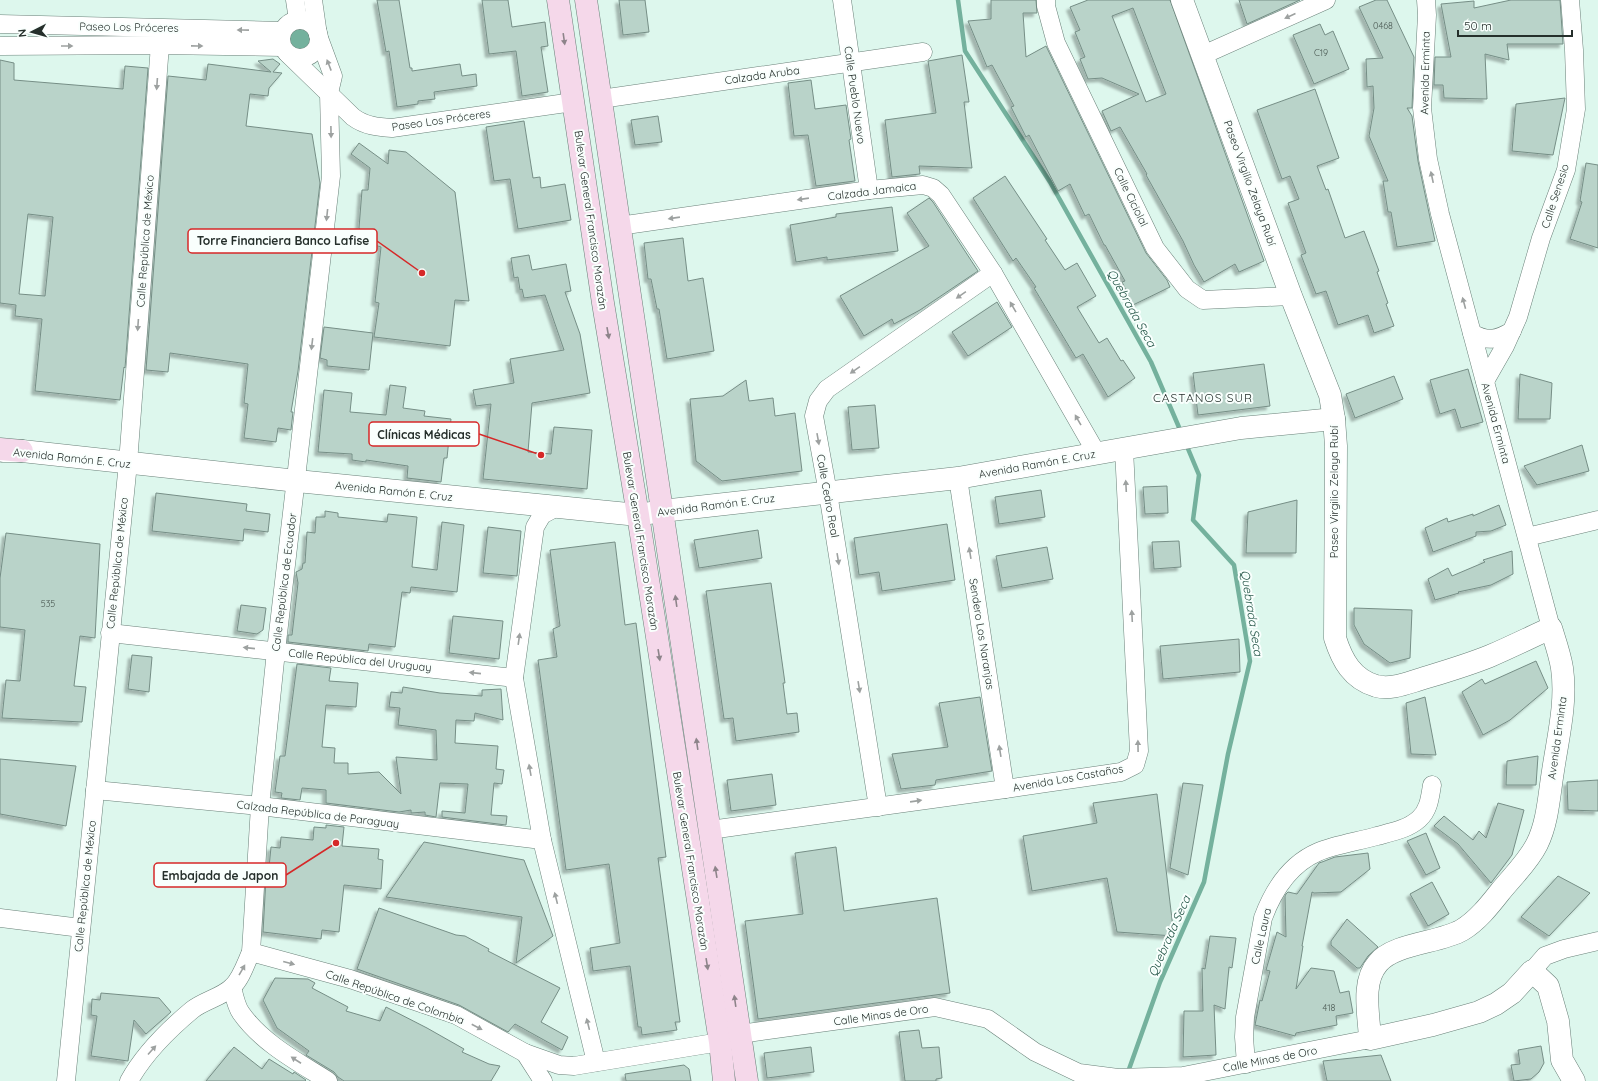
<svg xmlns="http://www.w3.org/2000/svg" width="1598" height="1081" viewBox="0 0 1598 1081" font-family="Quicksand,sans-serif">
  <defs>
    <filter id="shadow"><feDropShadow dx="-3.5" dy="3.5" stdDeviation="1" flood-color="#0004"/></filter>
  </defs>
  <rect width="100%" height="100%" fill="#ddf7ed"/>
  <circle fill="#74b19d" cx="300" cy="40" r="12"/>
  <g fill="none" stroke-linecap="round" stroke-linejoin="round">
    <g stroke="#74b19d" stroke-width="4.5">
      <polyline points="958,0 965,51 1050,182 1151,362 1181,432"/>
      <polyline points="1128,1072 1160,982 1204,882 1228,754 1250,661 1234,565 1193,520 1199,475 1186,444"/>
    </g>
  </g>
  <g fill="#b9d3c9" stroke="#768e86" fill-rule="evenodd" filter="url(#shadow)">
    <polygon points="377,0 399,0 410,68 412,68 412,71 460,64 462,76 476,74 477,86 434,92 435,99 418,101 418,104 397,107 389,51 386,52"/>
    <polygon points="482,0 508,0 512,27 545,22 548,46 541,47 548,92 522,96 516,51 489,54"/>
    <polygon points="619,0 645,0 649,32 623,35"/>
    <polygon points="991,0 1036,0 1037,13 1023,13 1026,57 1046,46 1146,253 1167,280 1170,287 1133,305 1122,282 1125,281 1105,245 1104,245 1089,214 1085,216 1070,184 1058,191 1029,135 1026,137 1011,107 1014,106 992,65 987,67 968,21 991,19"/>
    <path d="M1088 0H1170L1264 261 1239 272 1235 264 1204 282 1194 265 1183 241 1146 175 1147 174 1120 127 1111 131 1102 111 1139 94 1102 78 1088 79 1080 59 1085 57 1075 32 1080 30 1070 7ZM1133 8 1166 94 1146 102 1112 16Z"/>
    <polygon points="1239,0 1300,0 1247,24"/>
    <polygon points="1376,0 1387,0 1414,57 1412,108 1407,108 1412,116 1418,161 1435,241 1397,247 1391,212 1388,212 1383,181 1388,181 1369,136 1374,108 1373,86 1367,87 1366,59 1383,58 1359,7"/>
    <polygon points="1511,0 1560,0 1563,44 1507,44 1509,60 1485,54 1487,99 1444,98 1443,85 1434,85 1435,57 1451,57 1441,4 1474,1 1474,8"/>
    <polygon points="1320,24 1325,35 1333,31 1349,69 1314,84 1293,35"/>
    <polygon points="962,55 969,102 964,102 972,168 919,166 920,174 892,177 885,120 936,113 928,61"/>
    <polygon points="273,59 280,64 273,72 282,73 269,88 268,96 250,94 246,126 312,134 320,183 298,371 291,412 293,412 291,430 278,428 276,442 244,438 248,404 244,403 248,364 170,353 168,372 146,370 168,76 206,80 208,64 271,72 258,61"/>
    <path d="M0 60 14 63V80L123 89 125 66 148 68 125 368 124 367 120 400 35 391 42 319 15 316 16 305 0 303ZM28 214 53 217 45 296 19 294Z"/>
    <polygon points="811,80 815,109 846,105 851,139 849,140 855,181 816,186 808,135 794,136 788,83"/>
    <polygon points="1315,89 1339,158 1317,166 1326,190 1328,189 1345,238 1364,231 1379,271 1377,272 1388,303 1386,304 1394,326 1374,333 1368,315 1338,325 1326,291 1316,294 1301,255 1306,253 1288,203 1299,199 1290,176 1282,179 1257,110"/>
    <polygon points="1565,98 1553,155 1512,151 1516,104"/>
    <polygon points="658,116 662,142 635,145 631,120"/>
    <polygon points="524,121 533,178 540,177 541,188 565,184 571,220 518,229 510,179 494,181 486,127"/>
    <polygon points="359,143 388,164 389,150 406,152 455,192 469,301 455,300 450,346 374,337 379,303 375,302 381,247 368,243 359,228 362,190 368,190 370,168 351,154"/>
    <polygon points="1586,163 1598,165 1598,248 1570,239 1582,202 1580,201"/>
    <polygon points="1005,176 1047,239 1045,240 1065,270 1077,263 1096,296 1077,307 1099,343 1107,338 1121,361 1123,360 1135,378 1108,397 1083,354 1076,358 1034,288 1036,287 1016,258 1013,261 973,198"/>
    <polygon points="929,198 933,202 978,271 920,310 894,324 892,319 864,336 840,296 929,246 907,213"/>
    <polygon points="892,207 898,251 827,260 827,257 796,262 790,225 836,217 836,214"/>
    <polygon points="683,238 688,281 703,278 714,351 667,359 659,309 657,309 651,279 648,279 644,243"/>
    <polygon points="529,255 532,270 566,264 571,291 565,292 580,334 590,393 532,403 528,452 551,454 554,427 592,430 587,489 483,479 491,404 476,406 473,390 514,383 510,359 564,350 545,295 524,298 522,289 520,290 518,277 514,278 511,258"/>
    <polygon points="997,302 1012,327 968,356 952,332"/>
    <polygon points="324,327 373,333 369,370 327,366 327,360 320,358"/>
    <polygon points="1264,364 1270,406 1198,415 1193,373"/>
    <polygon points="1468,369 1483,422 1461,428 1455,409 1440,414 1430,380"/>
    <polygon points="1520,374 1552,383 1550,419 1518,419"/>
    <polygon points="1394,376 1403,399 1355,418 1346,394"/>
    <polygon points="746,380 749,401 773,398 775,416 795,413 802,471 722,481 696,461 690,399 723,396"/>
    <polygon points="390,385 406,387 403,408 425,411 424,416 451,419 447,458 444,458 441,482 407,478 408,466 366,460 366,462 352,460 352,454 318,452 324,390 352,393 350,412 386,415"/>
    <polygon points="875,405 879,448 852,450 848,407"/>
    <polygon points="1582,445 1589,471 1537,485 1524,466"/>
    <polygon points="1167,486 1168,513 1145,514 1143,487"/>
    <polygon points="1041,490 1045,517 999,524 995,497"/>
    <polygon points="156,493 247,504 246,511 270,514 268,532 244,529 243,541 152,531"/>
    <polygon points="1297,500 1296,553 1246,553 1248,512"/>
    <polygon points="1499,505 1506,525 1491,531 1476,532 1476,536 1433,552 1425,528 1447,518 1448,522 1473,514 1473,516"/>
    <polygon points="325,511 338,513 338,517 387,522 388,514 417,517 412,567 437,570 442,522 464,525 457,592 411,587 410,593 402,592 395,647 369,644 368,651 288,642 288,635 292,635 298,583 296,572 302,569 303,563 305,563 307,532 315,533 316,517 325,517"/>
    <polygon points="947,524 955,580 882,591 879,572 859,575 854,538"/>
    <polygon points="488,527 521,531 517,576 483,573"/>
    <polygon points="758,530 762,558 699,568 694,540"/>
    <polygon points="6,533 100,544 95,638 80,636 74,686 86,687 82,722 2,718 6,680 20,681 25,630 0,627 0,578"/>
    <polygon points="1179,541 1181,567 1154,569 1152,542"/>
    <polygon points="615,542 625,625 636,623 666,857 658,858 680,1022 675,1022 677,1030 642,1035 641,1027 638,1027 630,966 593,971 590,948 620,943 609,864 566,870 538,660 557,657 553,629 560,626 550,550"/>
    <polygon points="1047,547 1053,579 1002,588 996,556"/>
    <polygon points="1512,551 1513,574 1491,585 1458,592 1459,593 1435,600 1428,579 1448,568 1452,576 1485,562 1483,560"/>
    <polygon points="771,583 785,683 783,683 787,714 797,713 799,732 736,741 733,718 724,719 706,591"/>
    <polygon points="241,605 266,608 263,630 257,634 237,631"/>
    <polygon points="1354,608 1412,610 1410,658 1390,663 1364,644 1354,625"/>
    <polygon points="453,616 503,621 499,659 449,653"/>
    <polygon points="1239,639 1240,672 1163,679 1160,646"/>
    <polygon points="132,655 152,657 149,692 128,689"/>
    <polygon points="1536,661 1548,688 1510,720 1483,735 1462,692 1482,679 1485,684"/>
    <polygon points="297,664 331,668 329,681 358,683 356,707 326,705 322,747 335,748 334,763 348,763 348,774 379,772 401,794 396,757 437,760 436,730 398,725 400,708 389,707 391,692 402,693 403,687 440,693 482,696 482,690 501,689 503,720 475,713 474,721 456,720 455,743 498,746 496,769 504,770 502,784 494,783 491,815 507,816 506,825 442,817 442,811 465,813 468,784 440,783 436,817 425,815 425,812 411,813 411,810 399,812 326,803 326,790 302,788 300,800 281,798 282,793 275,792 280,756 285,756"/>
    <polygon points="980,697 992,771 936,780 935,785 901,789 892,754 948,747 939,703"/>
    <polygon points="1425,697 1436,755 1411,754 1406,703"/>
    <polygon points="1538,756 1536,785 1506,785 1507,761"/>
    <polygon points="0,759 76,766 66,826 0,814"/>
    <polygon points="772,774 776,805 731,811 727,780"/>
    <polygon points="1598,780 1598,811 1568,810 1567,782"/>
    <polygon points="1183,783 1203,785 1188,875 1170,868"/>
    <polygon points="1157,794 1174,936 1117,932 1107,878 1032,891 1023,836 1097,823 1093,803"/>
    <polygon points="1498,803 1524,810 1512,855 1491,883 1458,844 1434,826 1444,816 1473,840 1479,831 1486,838"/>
    <polygon points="326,825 344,827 342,846 379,849 378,859 383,860 381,889 344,885 339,932 322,930 321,939 263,932 266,878 268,878 271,847 280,848 281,837 313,840 314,827 326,828"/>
    <polygon points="1426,833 1440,868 1426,875 1407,841"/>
    <polygon points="424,842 524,860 553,936 516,963 522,917 386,897"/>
    <polygon points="836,847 844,911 937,898 950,993 758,1019 745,921 803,914 795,853"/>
    <polygon points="1368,853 1370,869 1341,892 1314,893 1312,892 1302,946 1303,946 1296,989 1311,968 1334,971 1340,993 1349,991 1353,1013 1336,1016 1337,1025 1296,1033 1295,1036 1255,1025 1260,1000 1262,1001 1270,971 1266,970 1277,932 1286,937 1285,896 1286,894 1288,892 1297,894 1319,863 1322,862 1335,857"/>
    <polygon points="1558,876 1590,893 1549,936 1521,917"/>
    <polygon points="1432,882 1449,914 1428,926 1410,894"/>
    <polygon points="379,908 456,935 465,936 489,949 488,951 560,988 541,1022 568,1037 562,1050 515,1024 508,1032 459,1005 357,969"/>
    <polygon points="1347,919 1378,947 1368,956 1360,968 1357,968 1331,945 1331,941"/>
    <polygon points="1210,936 1236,938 1232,968 1229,967 1225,1009 1214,1005 1216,1055 1183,1057 1184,1011 1203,1011 1202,968 1205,969"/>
    <polygon points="275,978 308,979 315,983 312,988 348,1007 346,1011 380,1021 386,1007 427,1028 464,1049 462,1052 489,1064 500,1066 491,1081 344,1081 338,1077 334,1072 306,1055 309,1051 277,1028 263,1000"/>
    <polygon points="101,993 159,998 171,1012 146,1034 134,1020 128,1061 91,1056 97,1016 91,1015 92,999 100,1000"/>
    <polygon points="919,1030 922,1048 939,1047 942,1078 936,1079 936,1081 905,1081 899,1032"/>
    <polygon points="1541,1046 1544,1063 1539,1072 1531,1079 1514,1081 1511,1065 1520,1064 1518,1050"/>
    <polygon points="234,1047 262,1069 269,1059 293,1074 294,1072 306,1080 305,1081 206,1081"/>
    <polygon points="811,1047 814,1072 767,1078 764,1053"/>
    <polygon points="1381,1055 1391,1081 1327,1081 1323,1061"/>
    <polygon points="684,1065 689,1069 691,1081 626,1081 625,1074"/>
  </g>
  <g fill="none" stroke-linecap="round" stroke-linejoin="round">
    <g stroke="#6a8179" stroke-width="19">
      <g id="minor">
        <polyline points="295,0 298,20"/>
        <polyline points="313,0 318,35"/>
        <polyline points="842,0 869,190"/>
        <polyline points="1046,0 1046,6 1056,43 1155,248 1187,289 1203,300 1291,296"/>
        <polyline points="1426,0 1427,15 1422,108 1428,159 1440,214 1551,628"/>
        <circle cx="300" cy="39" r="19"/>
        <polyline points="0,24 282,31"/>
        <polyline points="0,46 160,45 282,47"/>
        <path d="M288 54 353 117C365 126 378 127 392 128L573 102"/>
        <polyline points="1203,55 1326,0"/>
        <polyline points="601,99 923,52"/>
        <polyline points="619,226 869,190 923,185 933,188 941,195 993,273 1097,454"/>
        <path d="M1472 333C1487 342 1497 340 1512 331"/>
        <polyline points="1485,381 1505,346 1518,317 1541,238 1566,170 1576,109 1574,50 1570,0"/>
        <polyline points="958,478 1005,789"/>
        <polyline points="555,508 542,515 535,527 514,678 542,840 596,1062"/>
        <polyline points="1527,537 1598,520"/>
        <polyline points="110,633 514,678"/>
        <polyline points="95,790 260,806 542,840"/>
        <polyline points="878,807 828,493 814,416 818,401 827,389 993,273"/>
        <polyline points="710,830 1005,789 1121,772 1135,765 1139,751 1124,449"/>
        <polyline points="0,918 81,928"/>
        <polyline points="251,952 350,979 456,1015 525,1053 543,1081"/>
        <polyline points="1532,971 1545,956 1564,949 1598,941"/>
        <path d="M232 987C234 995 236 1006 241 1013 262 1043 298 1062 328 1081"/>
        <polyline points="740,1034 935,1007 988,1019 1035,1052 1079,1073 1118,1078 1183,1076 1370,1039"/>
        <polyline points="525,1053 559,1065 574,1066 720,1042"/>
        <path d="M1246 1064 1244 1037 1245 1017 1263 918C1273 891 1290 864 1318 852 1334 845 1360 841 1377 836 1392 832 1408 829 1419 819 1429 810 1430 797 1432 785"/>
        <polyline points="66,1081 128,463 160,45"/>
        <path d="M129 1081C144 1054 168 1030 192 1010 203 1001 222 997 232 987 241 979 246 963 251 952L260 806 276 651 331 176 329 93 333 76 319 38"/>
      </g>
    </g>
    <g stroke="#6a8179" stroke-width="23">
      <g id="tertiary">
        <path d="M1182 0 1291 296 1330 395 1334 419 1336 446 1335 638C1342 660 1352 679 1376 686 1391 690 1407 683 1421 679 1444 672 1468 665 1490 656 1511 647 1531 637 1551 628 1555 641 1560 655 1562 668 1567 702 1558 737 1553 771 1549 795 1548 822 1537 844 1528 862 1512 877 1500 892 1489 906 1477 921 1462 930 1440 943 1394 943 1378 963 1361 982 1369 1015 1370 1039L1433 1025 1479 1012 1496 1004 1512 993 1532 971 1548 986 1558 1021 1562 1060 1574 1081"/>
        <polyline points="3,451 22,451 297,481 638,515 662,511 958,478 1241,428 1334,419"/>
      </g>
    </g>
    <g stroke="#6a8179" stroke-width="23">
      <g id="secondary">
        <polyline points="558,0 603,303 638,515 720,1042 724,1081"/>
        <polyline points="586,0 747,1081"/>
        <polyline points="0,449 22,451"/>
      </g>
    </g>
    <use href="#minor" stroke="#fff" stroke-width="18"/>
    <use href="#tertiary" stroke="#fff" stroke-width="22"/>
    <use href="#secondary" stroke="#f5d8ea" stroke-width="22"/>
  </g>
  <defs><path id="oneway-solid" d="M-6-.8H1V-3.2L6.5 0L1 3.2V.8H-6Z"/></defs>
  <g fill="#9da1a0">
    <use href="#oneway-solid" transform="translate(1290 16) rotate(156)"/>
    <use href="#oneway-solid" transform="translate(243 30) rotate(-179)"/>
    <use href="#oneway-solid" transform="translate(67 46)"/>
    <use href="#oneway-solid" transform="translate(197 46) rotate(1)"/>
    <use href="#oneway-solid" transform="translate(329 65) rotate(-111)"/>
    <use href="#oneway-solid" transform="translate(157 84) rotate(94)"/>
    <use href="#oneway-solid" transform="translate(331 132) rotate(89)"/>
    <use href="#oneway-solid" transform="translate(1432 177) rotate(-102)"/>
    <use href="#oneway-solid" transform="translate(803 199) rotate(172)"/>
    <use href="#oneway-solid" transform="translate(327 215) rotate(96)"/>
    <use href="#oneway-solid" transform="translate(674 218) rotate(172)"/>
    <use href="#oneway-solid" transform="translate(961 295) rotate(145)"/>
    <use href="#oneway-solid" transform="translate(1464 303) rotate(-105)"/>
    <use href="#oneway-solid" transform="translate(1013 307) rotate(-120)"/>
    <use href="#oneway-solid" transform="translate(138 325) rotate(94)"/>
    <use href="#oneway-solid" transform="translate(312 344) rotate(97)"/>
    <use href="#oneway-solid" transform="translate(855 370) rotate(145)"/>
    <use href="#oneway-solid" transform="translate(1078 420) rotate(-120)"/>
    <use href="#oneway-solid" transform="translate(818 439) rotate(80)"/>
    <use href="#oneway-solid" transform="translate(1126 486) rotate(-93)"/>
    <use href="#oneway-solid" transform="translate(970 553) rotate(-99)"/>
    <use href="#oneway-solid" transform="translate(838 559) rotate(81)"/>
    <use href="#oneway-solid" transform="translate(1132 616) rotate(-93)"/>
    <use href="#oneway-solid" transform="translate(519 639) rotate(-82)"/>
    <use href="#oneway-solid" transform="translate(249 648) rotate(-174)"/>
    <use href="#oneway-solid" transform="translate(475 673) rotate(-174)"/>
    <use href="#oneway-solid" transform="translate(859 687) rotate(81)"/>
    <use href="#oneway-solid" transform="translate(1138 746) rotate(-91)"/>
    <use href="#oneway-solid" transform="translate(1000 751) rotate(-99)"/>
    <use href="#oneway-solid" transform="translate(530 770) rotate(-100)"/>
    <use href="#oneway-solid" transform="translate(916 801) rotate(-8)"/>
    <use href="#oneway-solid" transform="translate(556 898) rotate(-104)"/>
    <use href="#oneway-solid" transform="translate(289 963) rotate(15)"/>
    <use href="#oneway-solid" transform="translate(242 970) rotate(-60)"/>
    <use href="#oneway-solid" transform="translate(588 1024) rotate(-104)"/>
    <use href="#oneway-solid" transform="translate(477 1027) rotate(28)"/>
    <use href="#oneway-solid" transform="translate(152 1050) rotate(-48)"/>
    <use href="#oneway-solid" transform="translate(296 1060) rotate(-147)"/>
  </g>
  <g fill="#8d848a">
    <use href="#oneway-solid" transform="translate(564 39) rotate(82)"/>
    <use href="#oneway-solid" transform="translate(608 333) rotate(80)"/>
    <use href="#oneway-solid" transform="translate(676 601) rotate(-98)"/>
    <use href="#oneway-solid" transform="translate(659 655) rotate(81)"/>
    <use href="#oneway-solid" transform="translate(697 744) rotate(-98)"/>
    <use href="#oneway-solid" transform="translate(716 872) rotate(-99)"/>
    <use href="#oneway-solid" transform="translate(707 964) rotate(81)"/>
    <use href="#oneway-solid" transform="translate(735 1001) rotate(-98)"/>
  </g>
  <g text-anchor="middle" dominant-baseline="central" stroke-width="4" stroke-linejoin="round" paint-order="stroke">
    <g font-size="9" fill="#4a5852">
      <text x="1383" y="25">0468</text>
      <text x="1321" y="52">C19</text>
      <text x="48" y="603">535</text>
      <text x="1329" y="1007">418</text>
    </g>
    <g font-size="11" fill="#252f2b" stroke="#f9fffd">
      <text transform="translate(129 27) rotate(1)">Paseo Los Próceres</text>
      <text transform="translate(1425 73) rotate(-89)">Avenida Erminta</text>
      <text transform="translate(762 75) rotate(-8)">Calzada Aruba</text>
      <text transform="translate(855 95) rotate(82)">Calle Pueblo Nuevo</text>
      <text transform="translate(441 120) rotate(-8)">Paseo Los Próceres</text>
      <text transform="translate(1250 183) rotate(70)">Paseo Virgilio Zelaya Rubí</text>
      <text transform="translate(872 191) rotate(-7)">Calzada Jamaica</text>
      <text transform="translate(1555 196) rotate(-72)">Calle Senesio</text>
      <text transform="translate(1131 197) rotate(64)">Calle Ciciolal</text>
      <text transform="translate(591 220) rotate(82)">Bulevar General Francisco Morazán</text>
      <text transform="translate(145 241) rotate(-86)">Calle República de México</text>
      <text transform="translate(1496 423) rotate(75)">Avenida Erminta</text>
      <text transform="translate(72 458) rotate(6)">Avenida Ramón E. Cruz</text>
      <text transform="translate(1037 464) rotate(-10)">Avenida Ramón E. Cruz</text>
      <text transform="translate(394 491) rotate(6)">Avenida Ramón E. Cruz</text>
      <text transform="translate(1334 492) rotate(-90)">Paseo Virgilio Zelaya Rubí</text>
      <text transform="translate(828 496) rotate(80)">Calle Cedro Real</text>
      <text transform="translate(716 505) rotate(-7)">Avenida Ramón E. Cruz</text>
      <text transform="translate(641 541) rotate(81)">Bulevar General Francisco Morazán</text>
      <text transform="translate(117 563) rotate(-84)">Calle República de México</text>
      <text transform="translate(284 582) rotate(-83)">Calle República de Ecuador</text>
      <text transform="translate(982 634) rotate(81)">Sendero Los Naranjas</text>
      <text transform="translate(360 660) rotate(6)">Calle República del Uruguay</text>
      <text transform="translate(1557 738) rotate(-82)">Avenida Erminta</text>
      <text transform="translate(1068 778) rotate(-10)">Avenida Los Castaños</text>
      <text transform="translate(318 814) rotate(7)">Calzada República de Paraguay</text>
      <text transform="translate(691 861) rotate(81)">Bulevar General Francisco Morazán</text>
      <text transform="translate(85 886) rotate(-84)">Calle República de México</text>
      <text transform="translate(1261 936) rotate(-77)">Calle Laura</text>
      <text transform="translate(395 997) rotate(19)">Calle República de Colombia</text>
      <text transform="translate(881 1015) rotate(-8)">Calle Minas de Oro</text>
      <text transform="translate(1270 1059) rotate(-11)">Calle Minas de Oro</text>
    </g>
    <g font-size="12" font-style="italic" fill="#1f5243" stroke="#f9fffd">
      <text transform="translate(1132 308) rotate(61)">Quebrada Seca</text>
      <text transform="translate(1252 613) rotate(81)">Quebrada Seca</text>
      <text transform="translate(1169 936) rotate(-66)">Quebrada Seca</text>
    </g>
    <g font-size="12" letter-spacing="1" fill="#252f2b" stroke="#f9fffd">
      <text x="1203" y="397">CASTANOS SUR</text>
    </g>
  </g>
  <path fill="none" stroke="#d62828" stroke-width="1.5" d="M422 273L377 241M541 455L479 434M336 843L286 875"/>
  <g fill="#d62828" stroke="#f9fffd" stroke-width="1.5">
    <circle cx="422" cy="273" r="4"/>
    <circle cx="541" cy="455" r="4"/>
    <circle cx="336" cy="843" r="4"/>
  </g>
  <g fill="#f9fffd" stroke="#d62828" stroke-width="1.5">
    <rect x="188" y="229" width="189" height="24" rx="4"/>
    <rect x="369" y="422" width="110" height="24" rx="4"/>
    <rect x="154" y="863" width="132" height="24" rx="4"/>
  </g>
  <g font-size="12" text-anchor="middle" font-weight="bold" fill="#252f2b">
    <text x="283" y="245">Torre Financiera Banco Lafise</text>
    <text x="424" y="439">Clínicas Médicas</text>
    <text x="220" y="880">Embajada de Japon</text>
  </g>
  <g transform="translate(32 32) rotate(264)" stroke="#f9fffd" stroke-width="3" paint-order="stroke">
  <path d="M0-3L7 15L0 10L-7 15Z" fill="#252f2b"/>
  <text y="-6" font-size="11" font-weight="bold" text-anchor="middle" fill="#252f2b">N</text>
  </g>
  <path d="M1458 30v6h114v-6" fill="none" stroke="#252f2b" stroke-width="2"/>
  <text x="1464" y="30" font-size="12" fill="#252f2b" stroke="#f9fffd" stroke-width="3" paint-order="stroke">50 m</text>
</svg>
